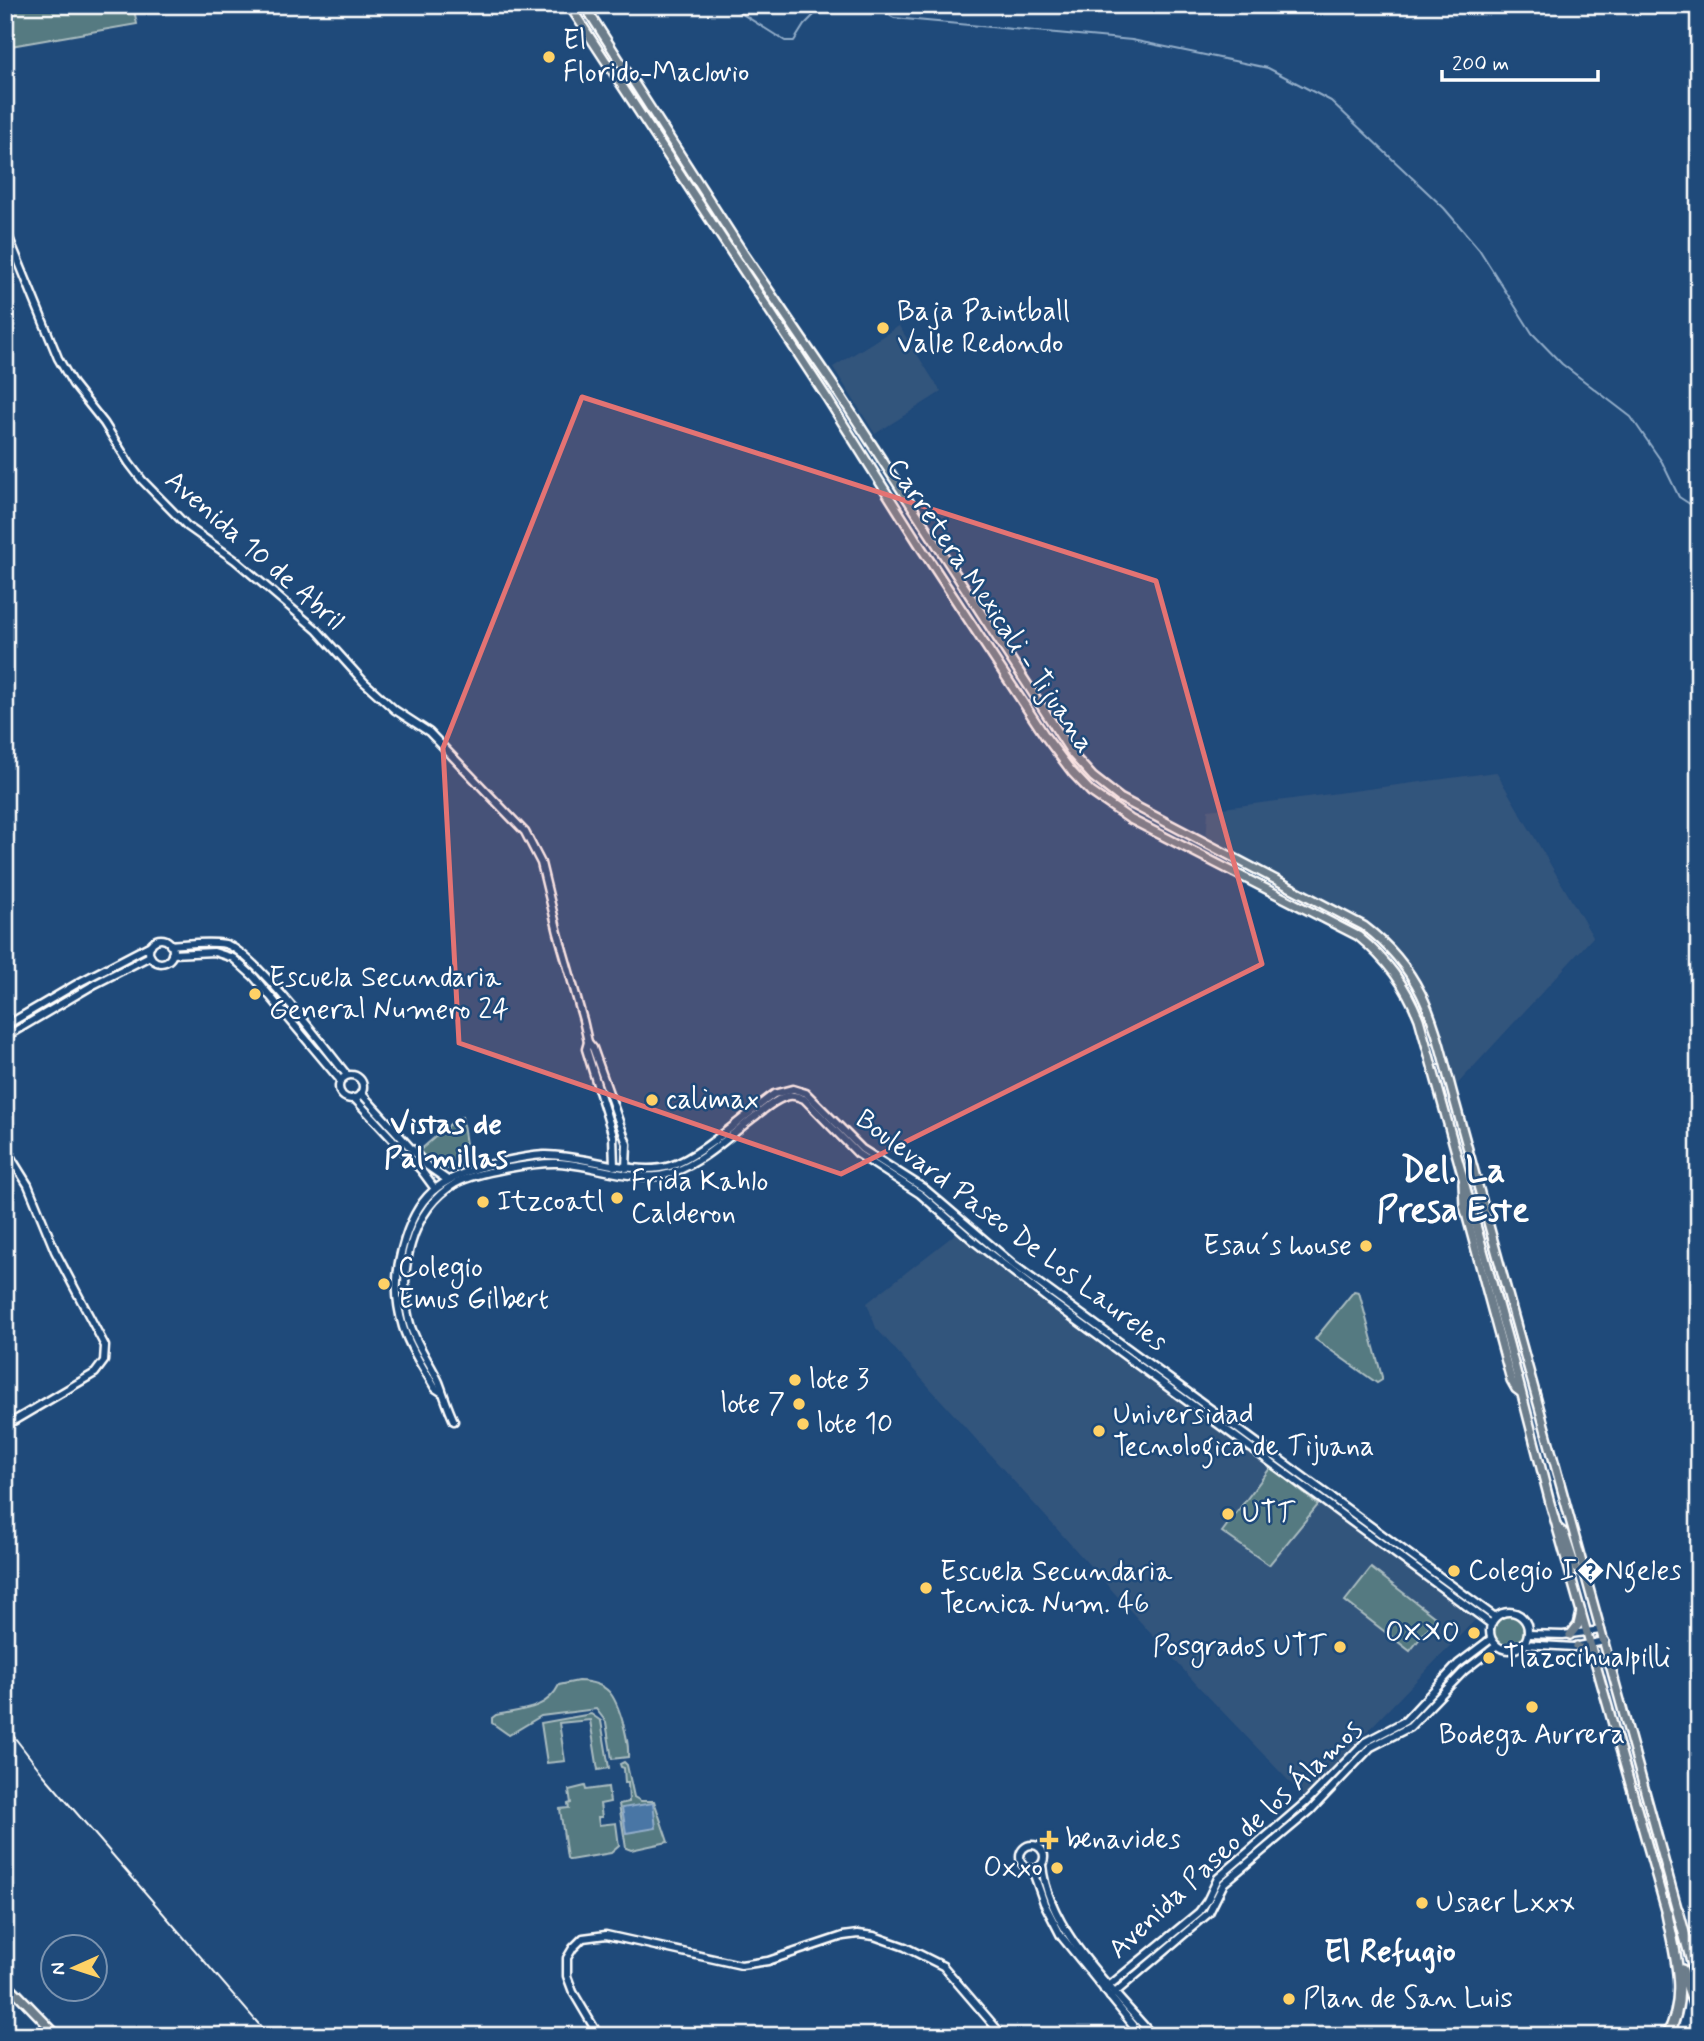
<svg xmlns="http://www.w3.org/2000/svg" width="1704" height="2041" viewBox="0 0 1704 2041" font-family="Mynerve,sans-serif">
  <rect width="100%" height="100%" fill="#1f4a7a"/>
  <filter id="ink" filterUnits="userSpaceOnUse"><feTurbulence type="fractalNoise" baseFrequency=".0143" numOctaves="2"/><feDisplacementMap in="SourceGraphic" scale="14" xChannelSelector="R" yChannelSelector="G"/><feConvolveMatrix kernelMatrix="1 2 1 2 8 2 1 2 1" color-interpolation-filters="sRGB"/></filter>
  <g filter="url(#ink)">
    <g fill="#33547c">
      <polygon points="899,326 941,392 875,434 833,367"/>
      <polygon points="1496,772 1593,937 1452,1090 1420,987 1378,936 1206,841 1208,810"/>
      <polygon points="963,1228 1054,1302 1477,1618 1318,1782 1307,1800 1199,1687 876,1328 867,1303"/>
    </g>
    <g fill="#547a81" stroke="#aabcc0" stroke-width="2">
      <polygon points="5,5 133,5 137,24 5,47"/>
      <polygon points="462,1117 469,1165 439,1170 419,1151 456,1119"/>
      <polygon points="1354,1291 1359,1292 1382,1377 1382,1380 1377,1383 1315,1339"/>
      <polygon points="1271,1467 1318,1505 1269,1565 1222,1532"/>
      <polygon points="1371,1568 1436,1618 1410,1651 1345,1601"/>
      <circle cx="1508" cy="1631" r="16"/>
      <path d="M578 1681C609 1682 615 1695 623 1723 626 1734 629 1745 628 1757L612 1759 606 1722 596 1709 541 1716 509 1735 492 1723V1718L496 1715C520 1710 547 1710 559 1685Z"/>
      <polygon points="591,1714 601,1721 609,1768 598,1770 590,1720 559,1723 565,1761 547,1763 541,1723"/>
      <polygon points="624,1762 627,1765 634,1797 641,1801 654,1801 668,1842 631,1850 626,1848 619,1804 629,1802 628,1783 625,1783 624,1768 621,1767 620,1764"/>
      <polygon points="585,1786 586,1790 608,1787 610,1802 600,1804 602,1817 598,1817 599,1825 616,1823 619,1846 611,1853 570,1860 567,1858 560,1809 569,1808 568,1804 571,1803 569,1790"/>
    </g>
    <polygon fill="#4a76a5" stroke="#92adc9" stroke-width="2" points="653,1803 656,1828 626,1833 622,1808"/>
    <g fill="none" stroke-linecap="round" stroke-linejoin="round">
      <g stroke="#92adc9" stroke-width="2">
        <polyline points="728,5 785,41 794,41 804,25 819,10 827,5"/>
        <polyline points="871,5 894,18 1132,40 1268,68 1331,101 1444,208 1479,249 1532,333 1562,364 1631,417 1662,462 1679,497 1699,510"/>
      </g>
      <g stroke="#fff" stroke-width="11">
        <g id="minor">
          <polyline points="5,228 58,358 73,384 104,423 129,463 142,480 187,526 235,560 317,630 364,682 395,710 429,732 525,832 541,863 558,933 583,1020 588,1042 586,1049 613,1136 614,1166"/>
          <circle cx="161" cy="951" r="12"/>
          <path d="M170 945C187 944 208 941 225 944 252 950 326 1049 347 1075"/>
          <polyline points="172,954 214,952 233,958 254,977 341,1081"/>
          <polyline points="5,1026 80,982 151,945"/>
          <polyline points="5,1037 95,984 150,956"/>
          <polyline points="588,1042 593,1048 627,1144 626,1168"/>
          <circle cx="351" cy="1087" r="12"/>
          <polyline points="361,1093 426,1165 446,1179"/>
          <polyline points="354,1098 421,1170 435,1189"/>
          <polyline points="5,1148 28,1185 55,1251 105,1346 104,1361 95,1373 5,1426"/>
          <path d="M441 1392 435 1388C424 1369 410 1349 403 1327 395 1301 395 1274 402 1249 416 1195 439 1178 492 1164 509 1160 526 1156 544 1155 582 1154 635 1177 670 1166 700 1157 747 1113 774 1094L793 1089 806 1093 862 1149 925 1189 1014 1265 1495 1617"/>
          <path d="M454 1421C448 1409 444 1395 439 1382 430 1362 414 1342 409 1320 398 1272 410 1210 456 1183 476 1172 535 1162 559 1163 596 1165 638 1185 674 1172 705 1161 731 1134 757 1115 766 1108 777 1098 789 1096 794 1095 799 1097 804 1099L858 1154 920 1194 976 1243 1049 1300 1491 1624"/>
          <circle cx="1509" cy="1631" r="19"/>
          <polyline points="1528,1634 1563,1635 1601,1630"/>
          <polyline points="1523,1644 1574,1647 1605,1641"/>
          <circle cx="1032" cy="1857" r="12"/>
          <path d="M1042 1865C1048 1930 1112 1988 1153 2036"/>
          <polyline points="1032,1869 1044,1903 1061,1936 1142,2036"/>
          <polyline points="1104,1990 1199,1912 1207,1901 1218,1878 1306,1802 1365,1742 1405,1721 1458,1664 1491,1639"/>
          <polyline points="1110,1997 1209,1913 1224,1883 1311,1810 1371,1747 1410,1727 1464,1671 1496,1646"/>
          <polyline points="599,2036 573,1992 567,1976 567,1958 573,1948 583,1938 606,1935 741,1965 768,1961 843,1936 858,1934 874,1936 905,1947 943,1966 1003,2036"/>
        </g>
      </g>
      <g stroke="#fff" stroke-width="12">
        <g id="major">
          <path d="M569 5 827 398 922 549 1045 736 1072 772 1091 792 1130 819 1358 936C1387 960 1405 984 1419 1019L1509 1344 1550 1503 1667 1914"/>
          <path d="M584 5 744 254 840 395 1073 755 1093 777 1120 798 1364 926C1430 976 1435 1032 1456 1106L1678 1911"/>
          <polyline points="1463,1183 1464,1206 1511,1380 1516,1389 1520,1392"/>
          <polyline points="1557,1527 1564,1533 1576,1569 1584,1572"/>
          <polyline points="1570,1635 1578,1625 1581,1612"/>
          <polyline points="1577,1646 1591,1654"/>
          <polyline points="5,1981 58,2036"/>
        </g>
      </g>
      <g stroke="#fff" stroke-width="14">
        <g id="highway">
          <polyline points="1678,1911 1699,1987"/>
          <polyline points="1690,1941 1699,1959"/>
          <polyline points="1682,1970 1699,2018"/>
          <path d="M1667 2036C1689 1997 1675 1955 1667 1914"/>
        </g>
      </g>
      <use href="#minor" stroke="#1f4a7a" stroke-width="6"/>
      <use href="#major" stroke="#6c7d8b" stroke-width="7"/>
      <use href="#highway" stroke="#6c7d8b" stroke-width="9"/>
      <polyline stroke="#fff" stroke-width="2" points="5,1725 42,1773 269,2036"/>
    </g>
  </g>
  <path fill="#e47373" fill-opacity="0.2" stroke="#e47373" stroke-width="5" stroke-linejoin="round" d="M582 397 1156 581 1262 964 841 1174 459 1043 443 748Z"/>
  <g fill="#ffd166" stroke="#1f4a7a" stroke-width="2.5">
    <circle cx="549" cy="57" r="7"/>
    <circle cx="883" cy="328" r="7"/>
    <circle cx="255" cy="994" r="7"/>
    <circle cx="652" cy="1100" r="7"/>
    <circle cx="617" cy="1198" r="7"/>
    <circle cx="483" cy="1202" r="7"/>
    <circle cx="1366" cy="1246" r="7"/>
    <circle cx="384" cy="1284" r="7"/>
    <circle cx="795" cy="1380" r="7"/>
    <circle cx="799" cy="1404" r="7"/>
    <circle cx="803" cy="1424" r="7"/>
    <circle cx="1099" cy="1431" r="7"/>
    <circle cx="1228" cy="1514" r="7"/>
    <circle cx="1454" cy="1571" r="7"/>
    <circle cx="926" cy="1588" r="7"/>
    <circle cx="1474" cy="1633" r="7"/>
    <circle cx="1340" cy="1647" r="7"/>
    <circle cx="1489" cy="1658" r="7"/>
    <circle cx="1532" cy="1707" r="7"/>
    <path d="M1045.5 1829.5h7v7h7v7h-7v7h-7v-7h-7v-7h7z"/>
    <circle cx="1057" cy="1868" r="7"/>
    <circle cx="1422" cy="1903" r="7"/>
    <circle cx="1289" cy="1999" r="7"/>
  </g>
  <g text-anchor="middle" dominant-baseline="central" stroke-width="5" stroke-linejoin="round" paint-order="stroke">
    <g font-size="28" fill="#fff" stroke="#1f4a7a" text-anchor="start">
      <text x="563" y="41">El<tspan x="563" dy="32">Florido-Maclovio</tspan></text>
      <text x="897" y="312">Baja Paintball<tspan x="897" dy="32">Valle Redondo</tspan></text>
      <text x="269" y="978">Escuela Secundaria<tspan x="269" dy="32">General Numero 24</tspan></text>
      <text x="666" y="1100">calimax</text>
      <text x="631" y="1182">Frida Kahlo<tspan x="631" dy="32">Calderon</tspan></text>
      <text x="497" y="1202">Itzcoatl</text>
      <text x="1352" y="1246" text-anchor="end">Esau´s house</text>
      <text x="398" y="1268">Colegio<tspan x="398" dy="32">Emus Gilbert</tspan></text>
      <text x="809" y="1380">lote 3</text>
      <text x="785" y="1404" text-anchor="end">lote 7</text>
      <text x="1113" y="1415">Universidad<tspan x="1113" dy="32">Tecnologica de Tijuana</tspan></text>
      <text x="817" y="1424">lote 10</text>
      <text x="1242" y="1514">UTT</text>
      <text x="1468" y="1571">Colegio I�Ngeles</text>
      <text x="940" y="1572">Escuela Secundaria<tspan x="940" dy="32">Tecnica Num. 46</tspan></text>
      <text x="1460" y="1633" text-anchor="end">OXXO</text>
      <text x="1326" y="1647" text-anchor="end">Posgrados UTT</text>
      <text x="1503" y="1658">Tlazocihualpilli</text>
      <text x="1532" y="1735" text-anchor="middle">Bodega Aurrera</text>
      <text x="1065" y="1840">benavides</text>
      <text x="1043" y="1868" text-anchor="end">Oxxo</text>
      <text x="1436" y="1903">Usaer Lxxx</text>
      <text x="1303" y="1999">Plan de San Luis</text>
    </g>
    <g font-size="28" fill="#fff" stroke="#1f4a7a">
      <text transform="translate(254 551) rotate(41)">Avenida 10 de Abril</text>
      <text transform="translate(990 606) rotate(56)">Carretera Mexicali - Tijuana</text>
      <text transform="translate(1011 1231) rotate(37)">Boulevard Paseo De Los Laureles</text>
      <text transform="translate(1236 1840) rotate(-43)">Avenida Paseo de los Álamos</text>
    </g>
    <g font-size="30" font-weight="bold" fill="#fff" stroke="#1f4a7a">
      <text x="446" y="1124">Vistas de<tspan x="446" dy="34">Palmillas</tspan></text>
    </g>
    <g font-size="32" font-weight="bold" fill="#fff" stroke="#1f4a7a">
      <text x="1390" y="1952">El Refugio</text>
    </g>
    <g font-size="35" font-weight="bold" fill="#fff" stroke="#1f4a7a">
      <text x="1453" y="1171">Del. La<tspan x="1453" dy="40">Presa Este</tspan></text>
    </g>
  </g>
  <rect width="1704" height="2041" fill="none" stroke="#1f4a7a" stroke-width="28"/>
  <rect x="14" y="14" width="1676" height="2013" fill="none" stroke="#fff" stroke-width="2.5" filter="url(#ink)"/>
  <g transform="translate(74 1968) rotate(267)"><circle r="33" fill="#1f4a7a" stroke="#7992af" stroke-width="2"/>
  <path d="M0-5L12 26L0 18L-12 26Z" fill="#ffd166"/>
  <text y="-10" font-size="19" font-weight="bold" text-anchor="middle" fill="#ffffff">N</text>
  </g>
  <path d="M1442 70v10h156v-10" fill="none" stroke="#ffffff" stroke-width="3.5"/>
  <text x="1452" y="70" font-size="21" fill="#ffffff" stroke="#1f4a7a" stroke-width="5" paint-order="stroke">200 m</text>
</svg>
